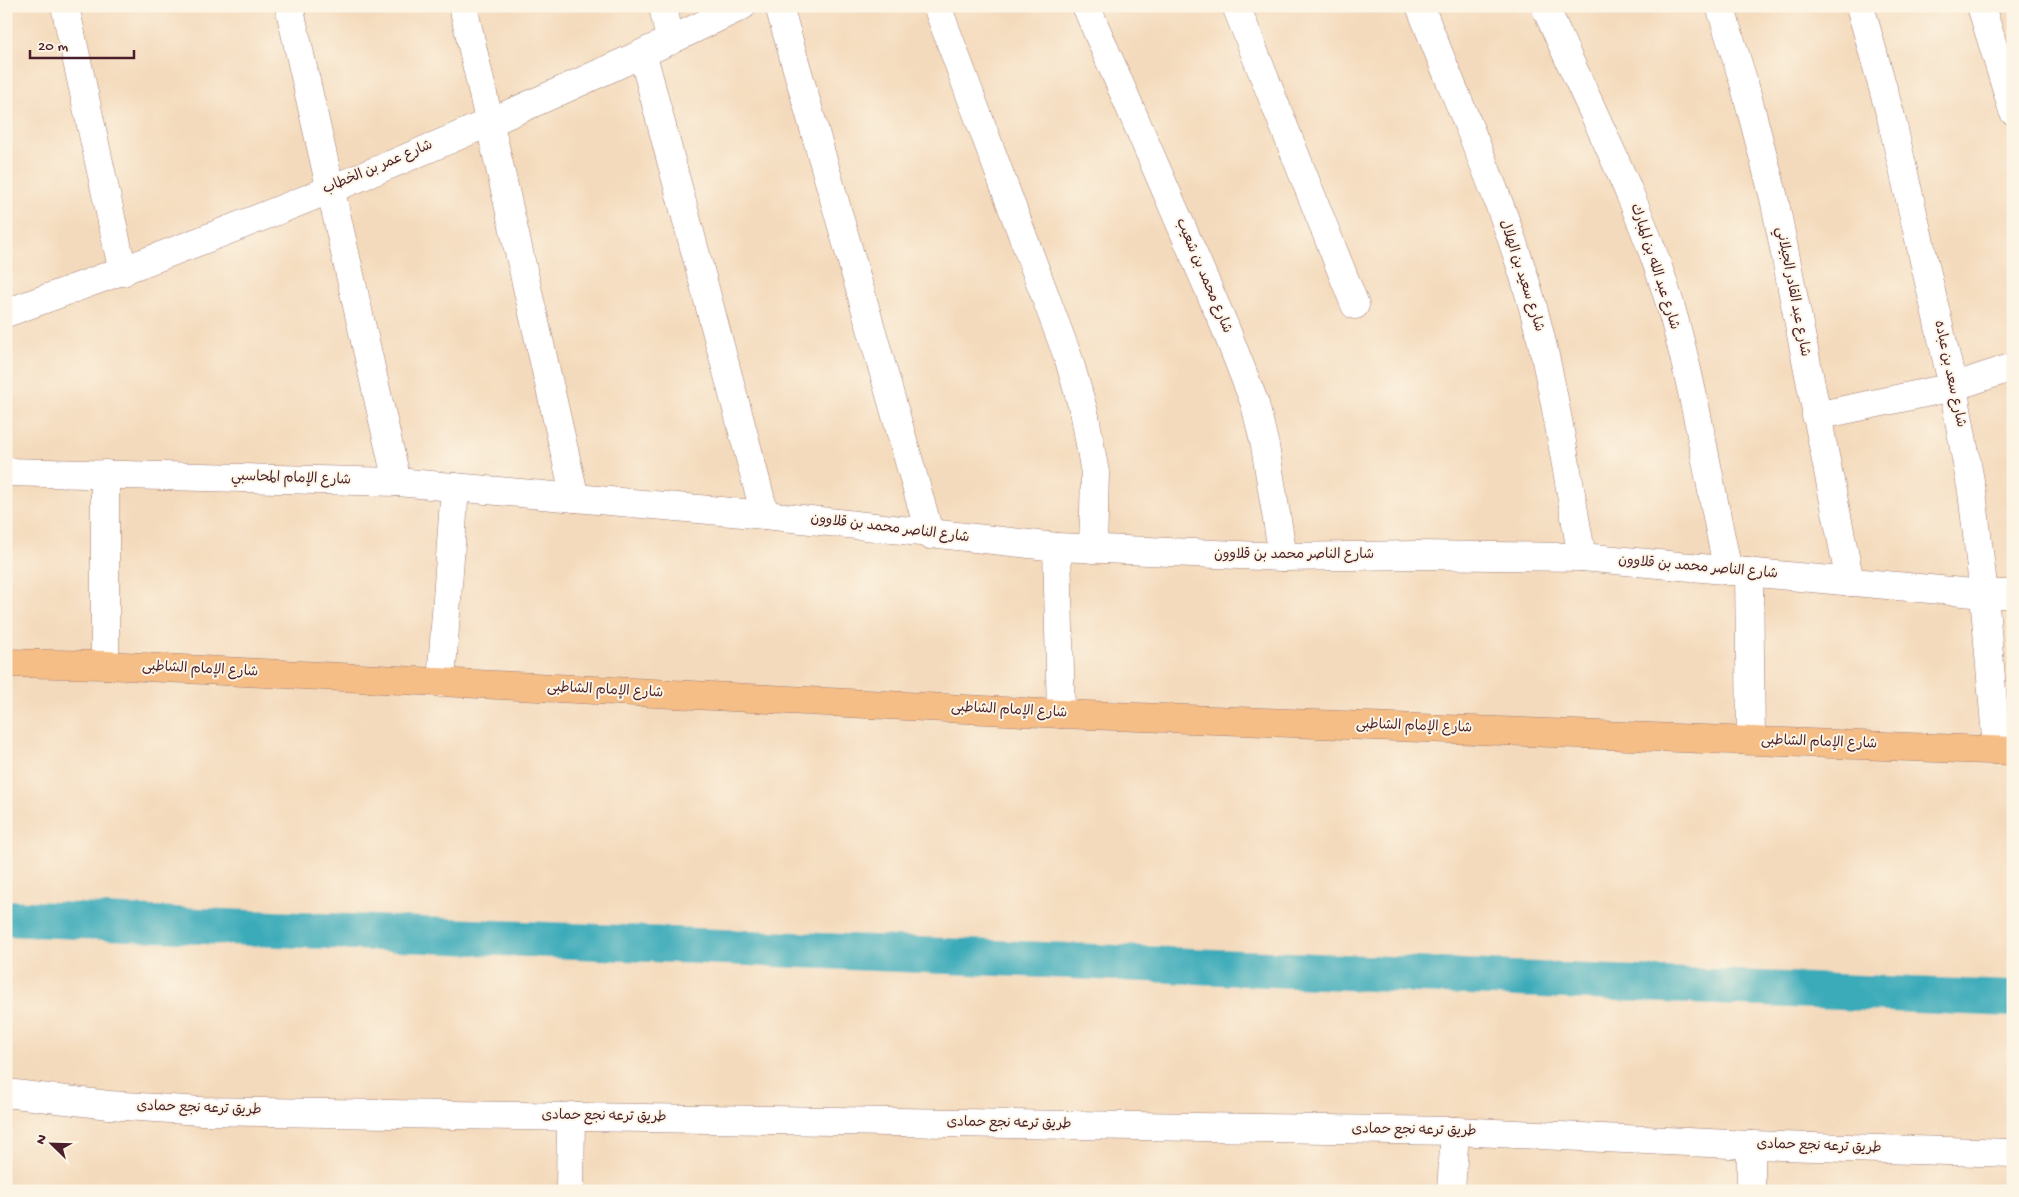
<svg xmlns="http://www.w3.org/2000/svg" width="2019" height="1197" viewBox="0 0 2019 1197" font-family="'Gochi Hand','Playpen Sans Arabic',sans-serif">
  <rect width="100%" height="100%" fill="#fcf5e5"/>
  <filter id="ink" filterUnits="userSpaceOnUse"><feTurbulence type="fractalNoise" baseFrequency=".02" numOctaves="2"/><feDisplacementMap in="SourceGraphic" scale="10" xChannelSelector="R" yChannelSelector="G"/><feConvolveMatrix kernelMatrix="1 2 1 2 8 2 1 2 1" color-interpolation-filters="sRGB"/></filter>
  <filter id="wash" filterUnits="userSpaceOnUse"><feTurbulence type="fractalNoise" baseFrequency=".0096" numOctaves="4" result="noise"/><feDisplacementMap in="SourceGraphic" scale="20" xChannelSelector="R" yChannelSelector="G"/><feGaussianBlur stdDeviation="1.12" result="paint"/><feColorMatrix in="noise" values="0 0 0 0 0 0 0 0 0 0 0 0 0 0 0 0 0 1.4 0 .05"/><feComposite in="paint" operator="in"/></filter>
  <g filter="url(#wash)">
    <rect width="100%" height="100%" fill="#f4dabc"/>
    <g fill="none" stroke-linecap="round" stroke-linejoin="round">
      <polyline stroke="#3baab9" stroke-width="36" points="6,918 2013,999"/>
    </g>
  </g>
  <g filter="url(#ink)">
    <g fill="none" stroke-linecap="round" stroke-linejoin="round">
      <g stroke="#9f7c74" stroke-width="29">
        <g id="minor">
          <polyline points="65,6 123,272"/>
          <polyline points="289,6 397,482"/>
          <polyline points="463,6 575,498"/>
          <polyline points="663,6 670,41"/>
          <polyline points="779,6 930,535"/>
          <polyline points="937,6 1069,360 1085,416 1095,473 1093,549"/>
          <polyline points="1086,6 1225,327 1255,404 1265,446 1283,557"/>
          <polyline points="1236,6 1355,305"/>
          <path d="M1420 6C1453 91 1491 174 1519 261 1551 357 1564 458 1582 557"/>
          <path d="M1545 6C1588 105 1639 200 1670 304 1695 390 1709 482 1728 571"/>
          <polyline points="1720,6 1744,83 1774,198 1850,582"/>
          <polyline points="1860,6 1891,117 1953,387 1972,492 1984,594 1997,750"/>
          <polyline points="1981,6 2013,111"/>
          <polyline points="643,55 765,515"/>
          <path d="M6 313C256 224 504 122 742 6"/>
          <polyline points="1816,416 1953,387 2013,367"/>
          <polyline points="6,472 397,482 765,515 1057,547 1283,557 1416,555 1582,557 1984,594 2013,594"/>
          <polyline points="105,474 105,665"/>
          <polyline points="1057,547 1061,714"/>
          <polyline points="1749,572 1751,740"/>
          <polyline points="441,683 455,487"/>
          <polyline points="570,1191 571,1116"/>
          <polyline points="1451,1191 1455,1131"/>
          <polyline points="1751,1191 1751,1145"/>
        </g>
      </g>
      <g stroke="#9f7c74" stroke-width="29">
        <polyline id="tertiary" points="6,1093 109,1105 201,1111 1455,1131 1751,1145 2013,1153"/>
      </g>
      <g stroke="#9f7c74" stroke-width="29">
        <polyline id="primary" points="6,663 105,665 1061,714 2013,751"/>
      </g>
      <use href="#minor" stroke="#fff" stroke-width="28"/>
      <use href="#tertiary" stroke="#fff" stroke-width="28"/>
      <use href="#primary" stroke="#f6be87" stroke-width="28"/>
    </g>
  </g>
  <g text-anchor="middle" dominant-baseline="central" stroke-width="4" stroke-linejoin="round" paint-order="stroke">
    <g font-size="14" fill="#4a1f2b" stroke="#fcf5e5">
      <text transform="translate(378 168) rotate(-23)">شارع عمر بن الخطاب</text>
      <text transform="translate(1654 267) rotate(72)">شارع عبد الله بن المبارك</text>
      <text transform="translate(1203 276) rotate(67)">شارع محمد بن شعيب</text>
      <text transform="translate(1521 276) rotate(72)">شارع سعيد بن الهلال</text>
      <text transform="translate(1792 292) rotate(79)">شارع عبد القادر الجيلاني</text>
      <text transform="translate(1949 374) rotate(78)">شارع سعد بن عباده</text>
      <text transform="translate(291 479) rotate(2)">شارع الإمام المحاسبي</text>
      <text transform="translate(890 529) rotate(7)">شارع الناصر محمد بن قلاوون</text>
      <text x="1294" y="555">شارع الناصر محمد بن قلاوون</text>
      <text transform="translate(1698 568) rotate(5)">شارع الناصر محمد بن قلاوون</text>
      <text transform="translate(200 670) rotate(3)">شارع الإمام الشاطبى</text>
      <text transform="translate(605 691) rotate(3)">شارع الإمام الشاطبى</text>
      <text transform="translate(1009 711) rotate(3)">شارع الإمام الشاطبى</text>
      <text transform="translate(1414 727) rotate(2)">شارع الإمام الشاطبى</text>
      <text transform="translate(1819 743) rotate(2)">شارع الإمام الشاطبى</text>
      <text transform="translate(199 1109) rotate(2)">طريق ترعه نجع حمادى</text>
      <text transform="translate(604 1117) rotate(1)">طريق ترعه نجع حمادى</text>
      <text transform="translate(1009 1124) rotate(1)">طريق ترعه نجع حمادى</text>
      <text transform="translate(1414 1131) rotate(1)">طريق ترعه نجع حمادى</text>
      <text transform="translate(1819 1147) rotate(2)">طريق ترعه نجع حمادى</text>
    </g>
  </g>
  <rect width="2019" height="1197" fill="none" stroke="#fcf5e5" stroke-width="25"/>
  <g transform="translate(52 1144) rotate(293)" stroke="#fcf5e5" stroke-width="4" paint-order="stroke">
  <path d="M0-4L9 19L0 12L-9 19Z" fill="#4a1f2b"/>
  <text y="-8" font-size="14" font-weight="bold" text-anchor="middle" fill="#4a1f2b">N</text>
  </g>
  <path d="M30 50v8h104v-8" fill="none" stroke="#4a1f2b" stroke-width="2.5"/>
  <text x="38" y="50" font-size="15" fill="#4a1f2b" stroke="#fcf5e5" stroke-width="4" paint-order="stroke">20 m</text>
</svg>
